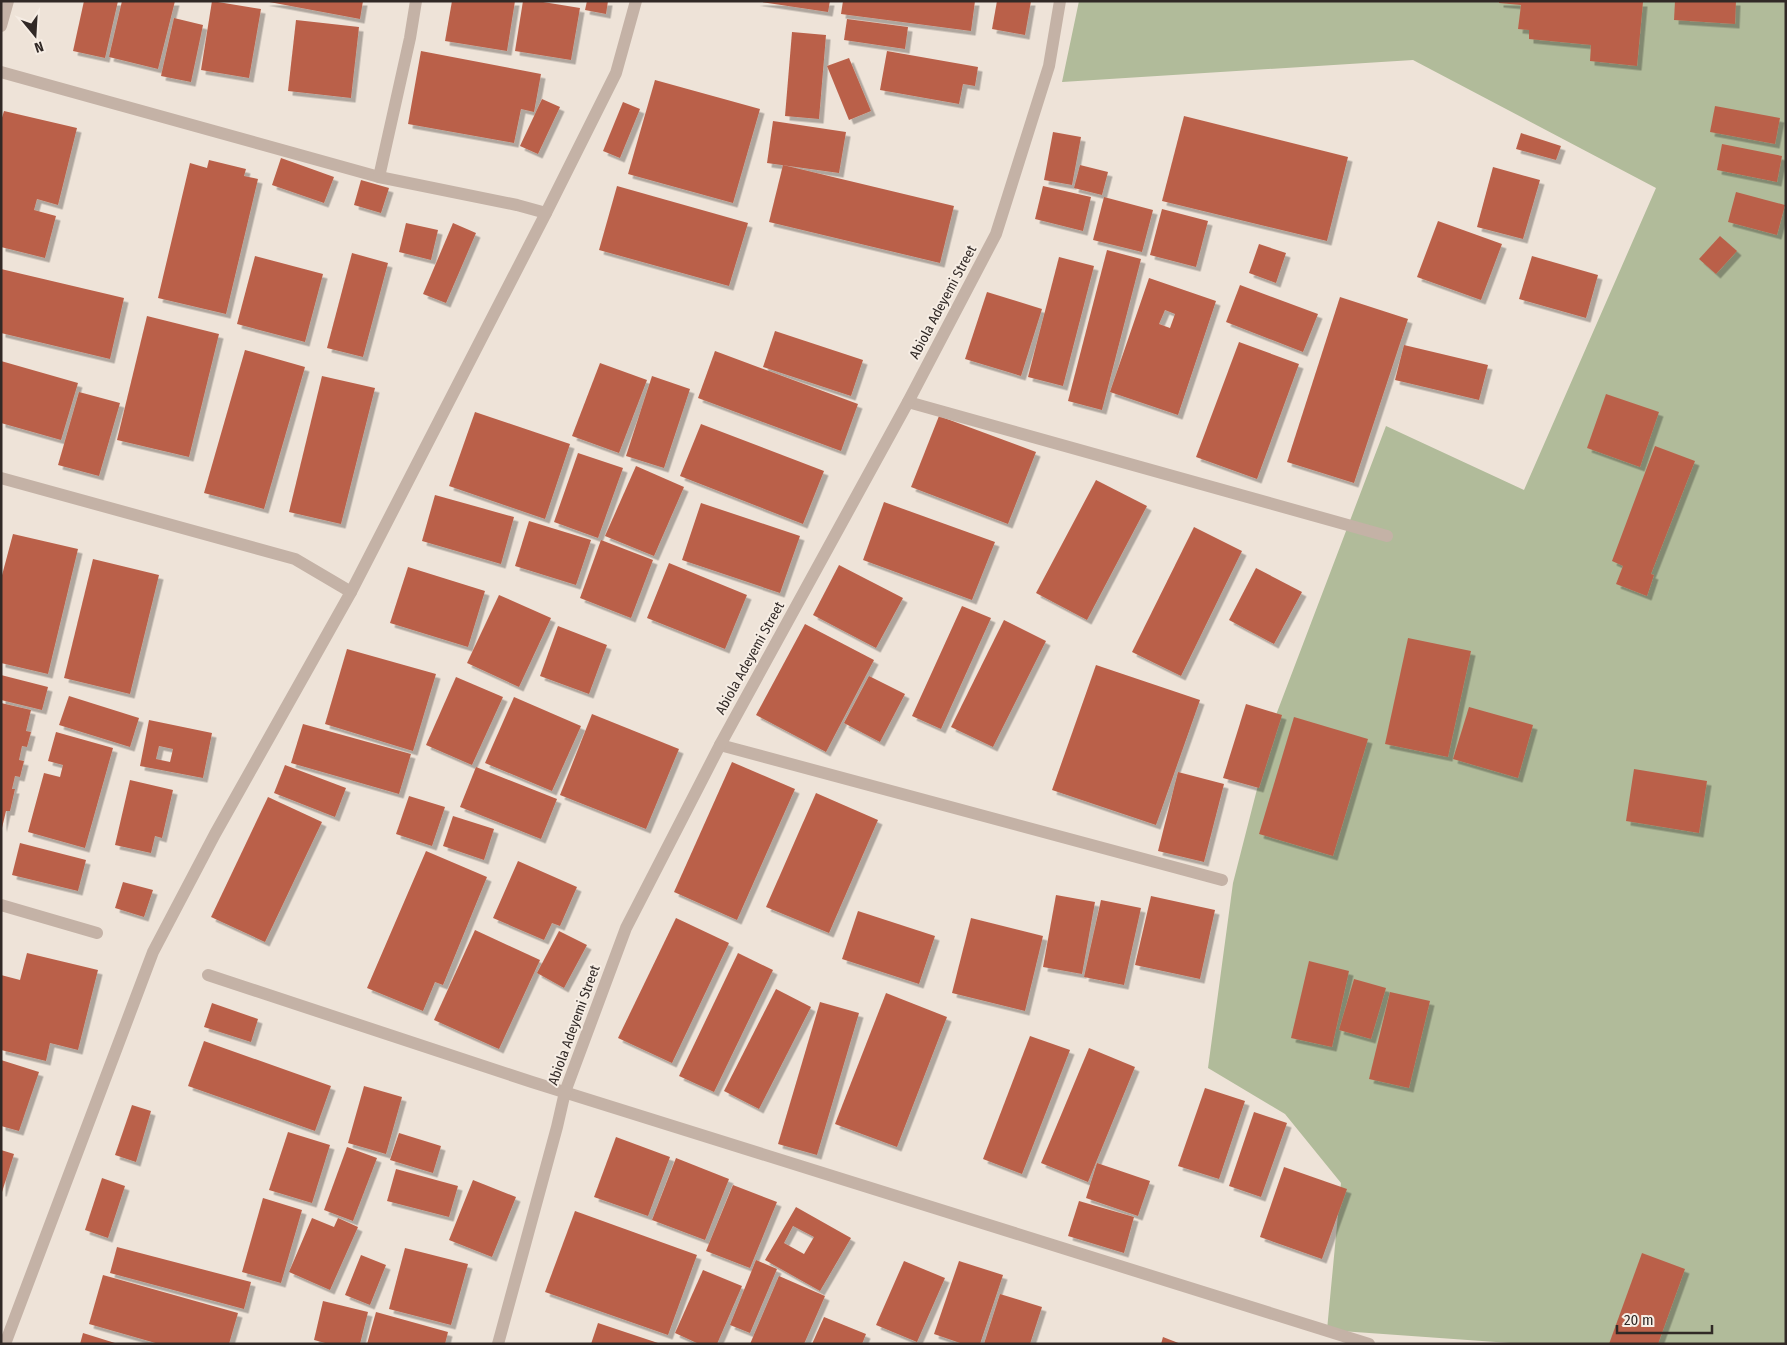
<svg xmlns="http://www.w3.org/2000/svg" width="1787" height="1345" viewBox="0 0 1787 1345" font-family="'Fira Sans Condensed',sans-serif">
  <defs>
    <filter id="shadow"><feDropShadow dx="4.5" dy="4.5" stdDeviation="0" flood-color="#0004"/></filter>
  </defs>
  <rect width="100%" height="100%" fill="#eee3d8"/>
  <polygon fill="#b1bb9a" points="1079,1 1786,1 1786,1344 1524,1344 1327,1330 1341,1183 1285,1114 1208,1068 1233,883 1276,715 1386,426 1524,490 1656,188 1413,60 1062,82"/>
  <g fill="#ba614a" fill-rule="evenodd" filter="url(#shadow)">
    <polygon points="84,1 118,1 105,58 73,51"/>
    <polygon points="122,1 175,1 158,69 109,57"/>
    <polygon points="212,1 261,9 249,78 201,70"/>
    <polygon points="264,1 363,1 360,19"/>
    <polygon points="452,1 515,1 507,51 445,41"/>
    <polygon points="523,1 537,1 580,8 571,60 515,51"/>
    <polygon points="587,1 608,1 606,14 585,10"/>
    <polygon points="755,1 830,1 828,12"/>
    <polygon points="843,1 975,1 971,31 841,14"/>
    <polygon points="997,1 1031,1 1025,35 992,29"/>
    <polygon points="1499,1 1643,2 1637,66 1590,61 1591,45 1529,39 1529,30 1518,29 1521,5 1499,3"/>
    <polygon points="1675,1 1736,1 1735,24 1674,20"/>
    <polygon points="174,18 203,25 191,82 161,76"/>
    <polygon points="847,19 908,27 905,49 844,40"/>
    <polygon points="296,20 359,27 351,98 288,91"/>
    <polygon points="792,32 826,35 819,119 785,116"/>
    <polygon points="421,51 541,74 534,112 521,109 514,143 408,124"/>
    <polygon points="887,51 978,67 975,86 963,84 959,104 880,90"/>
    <polygon points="849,58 871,111 849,120 827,66"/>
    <polygon points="655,80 760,109 733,203 628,174"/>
    <polygon points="542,99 560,107 538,154 520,146"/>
    <polygon points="623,102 640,109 620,158 603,151"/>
    <polygon points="1715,106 1780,118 1775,144 1710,132"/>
    <polygon points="4,111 77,128 58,205 37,199 34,210 56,216 45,258 1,247 1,121"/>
    <polygon points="1184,116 1348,157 1327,241 1162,201"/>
    <polygon points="773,121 846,132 839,173 767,163"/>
    <polygon points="1053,132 1081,137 1072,185 1044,180"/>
    <polygon points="1521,133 1561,146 1556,160 1516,149"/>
    <polygon points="1722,144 1782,156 1777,182 1717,170"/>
    <polygon points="281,158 334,177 324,203 272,185"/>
    <polygon points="209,160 246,169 244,176 258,179 226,314 158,298 190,163 207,168"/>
    <polygon points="783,165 954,206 940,263 769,222"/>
    <polygon points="1080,165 1108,172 1102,195 1074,188"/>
    <polygon points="1493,167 1540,180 1523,239 1477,227"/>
    <polygon points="361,180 389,188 381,213 354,205"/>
    <polygon points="617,186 748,223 729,286 599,250"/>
    <polygon points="1043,186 1091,197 1083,231 1035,219"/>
    <polygon points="1736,192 1785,205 1777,235 1728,222"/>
    <polygon points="1104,197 1153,210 1142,252 1093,240"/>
    <polygon points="1162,209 1208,221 1196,267 1150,255"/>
    <polygon points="1438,221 1502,244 1481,300 1417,277"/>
    <polygon points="406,223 438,230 431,260 399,252"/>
    <polygon points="453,223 476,233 446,303 423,294"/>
    <polygon points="1720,236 1737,251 1716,274 1699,259"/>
    <polygon points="1259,244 1286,253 1276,283 1249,273"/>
    <polygon points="1107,250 1141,259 1102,410 1068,401"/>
    <polygon points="352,253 388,263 363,357 327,348"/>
    <polygon points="255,256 323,274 305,342 237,324"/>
    <polygon points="1532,256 1598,275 1586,318 1519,299"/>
    <polygon points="1059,257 1094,266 1063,386 1028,377"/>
    <polygon points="1,269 124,298 110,359 1,333"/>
    <path d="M1149 278 1216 301 1178 415 1110 392ZM1165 310 1175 314 1170 328 1159 324Z"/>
    <polygon points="1240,285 1318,314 1303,352 1226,322"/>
    <polygon points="987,292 1042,309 1021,376 965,359"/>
    <polygon points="1340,297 1408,319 1354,483 1287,462"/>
    <polygon points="147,316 219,334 189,457 117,440"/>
    <polygon points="775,331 863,360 851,396 763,367"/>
    <polygon points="1239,342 1299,364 1257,479 1196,457"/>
    <polygon points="1404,345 1488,365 1479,400 1395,380"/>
    <polygon points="245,350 305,367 264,509 204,493"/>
    <polygon points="715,351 858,404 841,451 698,398"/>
    <polygon points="1,361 78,383 61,440 1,423"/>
    <polygon points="600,363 647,380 619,453 572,436"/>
    <polygon points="322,376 375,388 341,524 289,512"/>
    <polygon points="652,376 690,389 664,468 626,456"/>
    <polygon points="79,392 120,403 99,476 58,465"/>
    <polygon points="1606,394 1659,412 1640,467 1587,448"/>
    <polygon points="475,412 570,444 545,519 449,486"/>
    <polygon points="939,416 1036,452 1008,524 911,487"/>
    <polygon points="701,424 824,471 803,524 680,476"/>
    <polygon points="1655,446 1695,461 1651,574 1654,575 1647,596 1616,584 1623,566 1612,561"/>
    <polygon points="578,453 623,468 598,538 554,522"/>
    <polygon points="636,466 684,487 654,556 605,536"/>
    <polygon points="1096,480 1147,506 1087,620 1036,593"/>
    <polygon points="435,495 514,517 501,564 422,541"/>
    <polygon points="884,502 995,542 972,600 863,560"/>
    <polygon points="701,503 800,536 780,593 682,560"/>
    <polygon points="529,521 591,540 576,585 515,566"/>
    <polygon points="1194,527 1242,551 1181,676 1132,652"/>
    <polygon points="13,534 78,549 48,674 1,663 1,579"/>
    <polygon points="601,540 653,560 631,618 580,598"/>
    <polygon points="93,559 159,575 130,694 64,678"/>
    <polygon points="669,563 747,595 725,649 647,618"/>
    <polygon points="839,565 903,598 876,648 813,615"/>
    <polygon points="408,567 485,591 468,647 390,623"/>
    <polygon points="1256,568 1302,592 1274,644 1229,620"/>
    <polygon points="499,595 551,618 519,687 467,663"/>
    <polygon points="962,606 991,618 941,729 912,716"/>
    <polygon points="1004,620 1046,641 993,747 951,727"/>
    <polygon points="805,624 874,660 826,752 756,715"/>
    <polygon points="558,626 607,645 589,694 540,676"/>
    <polygon points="1408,638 1471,651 1448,757 1385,744"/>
    <polygon points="347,649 436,674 413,751 325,724"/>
    <polygon points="1096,665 1200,700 1156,825 1052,790"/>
    <polygon points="1,675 48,687 42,710 1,700"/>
    <polygon points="869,676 905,694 880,742 844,723"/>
    <polygon points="456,677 503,697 472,765 426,745"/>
    <polygon points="69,696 139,718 130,747 59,725"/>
    <polygon points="514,697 581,726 552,791 485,763"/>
    <polygon points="1,703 31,710 26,731 31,732 27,747 22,746 19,760 24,761 20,777 15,776 12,789 15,789 10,811 6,811 2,828"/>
    <polygon points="1246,704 1282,715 1259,788 1223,778"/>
    <polygon points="1469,707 1533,725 1518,778 1453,759"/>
    <polygon points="592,714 679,749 646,829 560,795"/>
    <polygon points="1294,717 1368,739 1333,856 1259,834"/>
    <path d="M149 720 212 733 203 778 140 766ZM159 746 173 749 170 762 156 759Z"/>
    <polygon points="303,724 411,754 399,794 291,763"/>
    <polygon points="56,732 113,748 85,848 28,832 44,773 60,777 63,765 48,761"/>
    <polygon points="732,762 795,789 737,920 674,892"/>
    <polygon points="285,765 346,788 335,817 274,793"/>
    <polygon points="476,767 557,799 541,839 460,807"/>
    <polygon points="1634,769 1707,781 1699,833 1626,821"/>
    <polygon points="1178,772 1224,784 1204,862 1158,851"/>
    <polygon points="130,780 173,790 162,838 155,836 151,853 115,845"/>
    <polygon points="816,793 878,820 829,933 766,907"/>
    <polygon points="409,796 445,807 432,846 396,834"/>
    <polygon points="268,797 322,822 265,942 211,917"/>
    <polygon points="453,816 494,829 484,860 443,846"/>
    <polygon points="20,843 86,860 78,891 12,875"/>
    <polygon points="426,851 487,877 443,985 435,982 423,1011 367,988"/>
    <polygon points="518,861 577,887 560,926 552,923 544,940 493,918"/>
    <polygon points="123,882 153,890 144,917 115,908"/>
    <polygon points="1056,895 1095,902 1082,974 1043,967"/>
    <polygon points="1151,896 1215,910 1200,979 1135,965"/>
    <polygon points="1101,900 1141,908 1124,985 1084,977"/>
    <polygon points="858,911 935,936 919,984 842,959"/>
    <polygon points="676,918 729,943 672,1063 618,1038"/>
    <polygon points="971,918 1043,936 1025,1011 952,993"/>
    <polygon points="475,930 540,960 499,1049 434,1020"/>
    <polygon points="559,931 587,945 564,988 537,973"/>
    <polygon points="27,953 98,970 78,1050 50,1043 46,1061 1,1050 1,975 20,980"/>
    <polygon points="738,953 773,970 714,1092 679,1076"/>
    <polygon points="1309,961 1349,971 1332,1047 1291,1038"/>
    <polygon points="1354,979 1386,988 1371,1039 1339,1030"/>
    <polygon points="776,989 811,1007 759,1109 724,1091"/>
    <polygon points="1390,992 1430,1001 1409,1088 1369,1079"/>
    <polygon points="886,993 947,1017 897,1147 835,1124"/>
    <polygon points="820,1002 859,1013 817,1155 778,1144"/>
    <polygon points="212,1003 258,1019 251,1042 204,1027"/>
    <polygon points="1030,1036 1070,1050 1022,1174 983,1159"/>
    <polygon points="204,1041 331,1086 315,1131 188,1086"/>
    <polygon points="1089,1048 1135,1067 1088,1182 1041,1163"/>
    <polygon points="1,1060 39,1072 19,1131 1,1126"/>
    <polygon points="364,1086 402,1097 386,1154 348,1143"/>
    <polygon points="1205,1088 1245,1101 1219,1179 1178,1166"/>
    <polygon points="132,1105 151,1111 136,1162 115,1155"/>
    <polygon points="1254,1112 1287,1123 1261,1197 1229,1186"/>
    <polygon points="288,1132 330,1145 312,1203 269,1190"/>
    <polygon points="399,1133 441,1146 433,1173 390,1160"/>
    <polygon points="616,1137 670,1157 648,1216 594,1197"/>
    <polygon points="347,1147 377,1158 353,1221 324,1210"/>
    <polygon points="1,1150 14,1154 2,1192 1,1192"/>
    <polygon points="676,1158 729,1179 705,1240 652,1220"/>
    <polygon points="1097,1163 1150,1181 1138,1216 1086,1198"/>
    <polygon points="1284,1167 1347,1189 1322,1259 1260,1237"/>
    <polygon points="396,1169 458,1186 449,1217 387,1201"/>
    <polygon points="102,1178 125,1186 108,1238 85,1230"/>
    <polygon points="473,1180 516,1197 492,1257 449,1240"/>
    <polygon points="733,1185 777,1202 750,1268 706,1251"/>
    <polygon points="263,1198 302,1210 281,1283 242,1272"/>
    <polygon points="1079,1201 1134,1217 1124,1253 1068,1236"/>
    <path d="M796 1207 851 1238 820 1291 765 1260ZM793 1226 814 1237 804 1254 784 1243Z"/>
    <polygon points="575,1211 697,1255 668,1335 545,1292"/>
    <polygon points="312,1218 334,1227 338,1218 358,1227 330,1290 289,1272"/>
    <polygon points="117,1247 251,1282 244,1309 110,1273"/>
    <polygon points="405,1248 468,1264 451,1325 389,1309"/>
    <polygon points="1642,1253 1685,1269 1658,1344 1609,1344"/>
    <polygon points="361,1255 386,1265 370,1305 345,1295"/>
    <polygon points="756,1260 777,1269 750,1333 730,1325"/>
    <polygon points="904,1261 945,1278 917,1342 876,1325"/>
    <polygon points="959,1261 1003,1275 980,1344 963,1344 934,1334"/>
    <polygon points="703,1270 742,1286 717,1344 699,1344 675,1333"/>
    <polygon points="103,1275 238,1313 229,1344 159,1344 89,1324"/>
    <polygon points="779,1276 825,1296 804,1344 750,1344"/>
    <polygon points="1000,1294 1042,1307 1030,1344 984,1344"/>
    <polygon points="323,1301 368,1312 360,1344 329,1344 314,1340"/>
    <polygon points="376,1312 448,1332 445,1344 367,1344"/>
    <polygon points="824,1317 866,1334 862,1344 812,1344"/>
    <polygon points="598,1323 658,1343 658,1344 591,1344"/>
    <polygon points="83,1333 115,1343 115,1344 80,1344"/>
    <polygon points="1163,1337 1181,1344 1161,1344"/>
  </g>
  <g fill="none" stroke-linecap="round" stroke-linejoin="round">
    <g stroke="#c4b2a6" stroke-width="12">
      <polyline points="1,26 8,1"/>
      <polyline points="1,72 379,177 517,205 546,213"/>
      <polyline points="379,177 410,38 416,1"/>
      <polyline points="908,402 1387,536"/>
      <polyline points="1,478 295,559 351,592"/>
      <polyline points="720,745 1222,880"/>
      <polyline points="1,905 97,933"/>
      <polyline points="208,975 532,1082 1369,1344"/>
      <polyline points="5,1344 153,952 215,834 351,592 546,213 616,73 636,1"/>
      <polyline points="498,1344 557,1127 565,1092 626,928 720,745 908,402 996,234 1049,66 1060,1"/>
    </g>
  </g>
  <g text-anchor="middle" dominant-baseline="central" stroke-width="4" stroke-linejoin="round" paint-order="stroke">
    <g font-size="14" fill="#312926" stroke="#f6ede4">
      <text transform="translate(943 302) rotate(-62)">Abiola Adeyemi Street</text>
      <text transform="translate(750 658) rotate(-61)">Abiola Adeyemi Street</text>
      <text transform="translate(574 1025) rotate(-70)">Abiola Adeyemi Street</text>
    </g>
  </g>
  <rect width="1787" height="1345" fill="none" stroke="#312926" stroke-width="5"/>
  <g transform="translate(35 35) rotate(162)" stroke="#f6ede4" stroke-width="4" paint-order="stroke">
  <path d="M0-4L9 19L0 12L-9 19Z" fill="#312926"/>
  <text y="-8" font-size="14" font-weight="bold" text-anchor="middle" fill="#312926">N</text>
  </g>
  <path d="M1617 1325v8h95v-8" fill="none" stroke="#312926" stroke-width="2.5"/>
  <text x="1624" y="1325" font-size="15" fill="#312926" stroke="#f6ede4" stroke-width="4" paint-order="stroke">20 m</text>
</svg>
